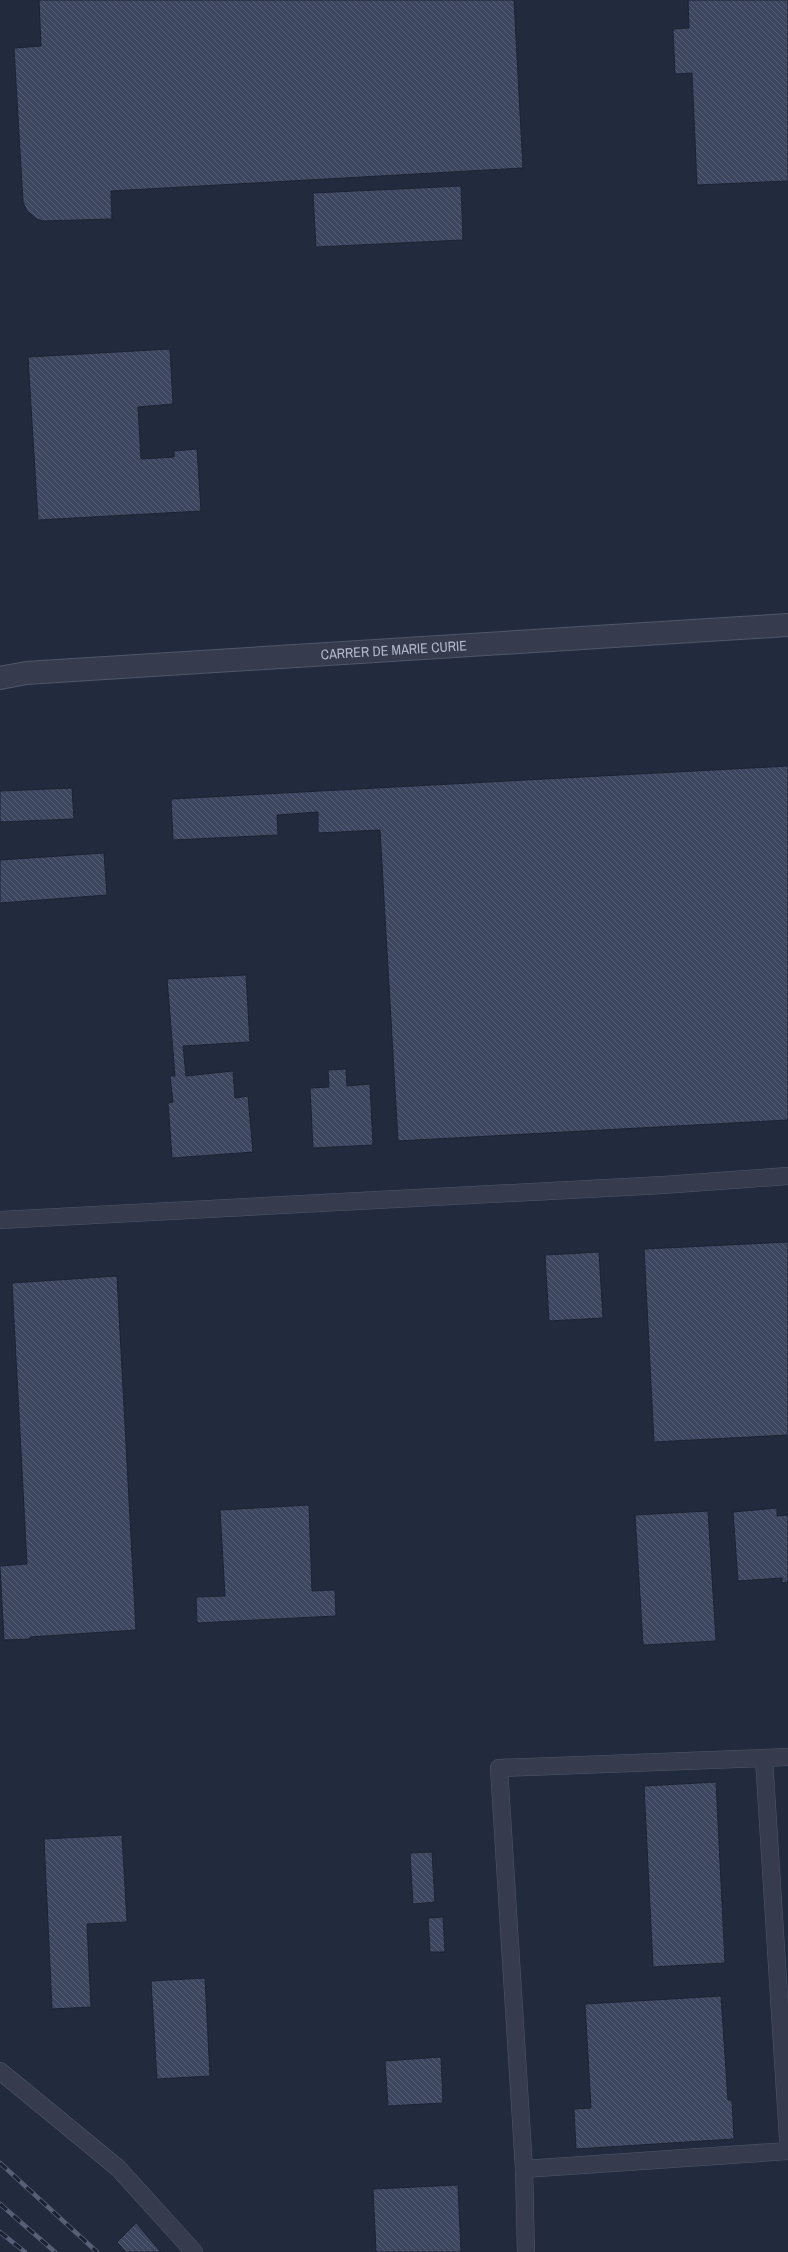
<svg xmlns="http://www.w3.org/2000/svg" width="788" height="2252" viewBox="0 0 788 2252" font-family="'Archivo Narrow',sans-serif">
  <defs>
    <pattern id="building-back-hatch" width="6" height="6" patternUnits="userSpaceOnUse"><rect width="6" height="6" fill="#3d465f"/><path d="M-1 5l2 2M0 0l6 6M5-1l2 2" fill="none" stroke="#575e75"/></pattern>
  </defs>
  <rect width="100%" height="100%" fill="#222a3e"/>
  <g fill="url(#building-back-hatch)" stroke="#1d2335">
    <polygon points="39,0 514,0 523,168 111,191 112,219 43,221 37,219 27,211 23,202 14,48 41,46"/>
    <polygon points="688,0 788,0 788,181 697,185 692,73 675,74 673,29 689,28"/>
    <polygon points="461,186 463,240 316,247 313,193"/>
    <polygon points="170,349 173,404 138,407 141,459 174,457 174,451 197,449 201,511 38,520 28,357"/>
    <polygon points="788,766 788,1120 398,1141 380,830 318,833 318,812 277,815 278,835 173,840 171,799"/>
    <polygon points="72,788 74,819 0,822 0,791"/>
    <polygon points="104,853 107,895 0,903 0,860"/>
    <polygon points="246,975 250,1042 183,1046 186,1076 233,1071 235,1098 248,1096 253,1152 172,1158 168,1103 173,1102 170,1076 175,1076 167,979"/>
    <polygon points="346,1069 347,1086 370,1084 373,1145 313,1148 310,1088 329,1087 328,1070"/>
    <polygon points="788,1242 788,1435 654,1442 644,1249"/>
    <polygon points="599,1252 603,1318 549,1321 545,1255"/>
    <polygon points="117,1276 136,1630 30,1637 30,1639 4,1640 0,1566 27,1564 12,1283"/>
    <polygon points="309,1505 312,1591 335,1590 336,1616 197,1623 196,1597 225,1596 220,1510"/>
    <polygon points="777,1508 777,1516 788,1515 788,1582 782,1583 782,1578 738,1581 733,1512"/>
    <polygon points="708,1511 716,1641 643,1645 635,1515"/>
    <polygon points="716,1782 725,1963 653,1967 644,1786"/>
    <polygon points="122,1835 127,1922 87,1924 91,2007 52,2009 44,1839"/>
    <polygon points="432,1852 435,1902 413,1904 410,1853"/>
    <polygon points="443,1917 445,1952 430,1952 428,1918"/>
    <polygon points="205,1978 210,2076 157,2079 151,1981"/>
    <polygon points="721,1996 728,2100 732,2100 734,2139 576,2149 574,2109 591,2108 585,2004"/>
    <polygon points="441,2057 443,2103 388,2106 385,2061"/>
    <polygon points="458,2185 461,2252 376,2252 373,2189"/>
    <polygon points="136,2223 161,2252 126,2252 117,2242"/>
  </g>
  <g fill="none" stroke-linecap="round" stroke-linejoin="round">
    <g stroke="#515769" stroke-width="18">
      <g id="lane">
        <polyline points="0,1220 663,1185 788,1176"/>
        <polyline points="764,1759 788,2139"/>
        <polyline points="0,2071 118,2168 194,2252"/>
        <polyline points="524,2169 788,2151"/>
        <polyline points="526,2252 524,2169 499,1768 788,1757"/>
      </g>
    </g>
    <g stroke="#515769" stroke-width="24">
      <g id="street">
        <path id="s1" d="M0 678 26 673 788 625"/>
      </g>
    </g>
    <use href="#lane" stroke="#363c4e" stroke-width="17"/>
    <use href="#street" stroke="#363c4e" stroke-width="22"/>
    <g stroke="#575f76" stroke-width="4.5">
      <g id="rail">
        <polyline points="0,2163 97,2252"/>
        <polyline points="0,2204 55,2252"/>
        <polyline points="0,2232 25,2252"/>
      </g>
    </g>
    <use href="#rail" stroke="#1b2133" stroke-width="3" stroke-dasharray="9" stroke-linecap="butt"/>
  </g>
  <g text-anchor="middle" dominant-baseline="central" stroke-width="3" stroke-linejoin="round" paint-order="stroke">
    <g font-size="14" fill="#b2b7ca" stroke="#1b2133">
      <text stroke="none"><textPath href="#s1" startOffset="395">CARRER DE MARIE CURIE</textPath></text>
    </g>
  </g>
</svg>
